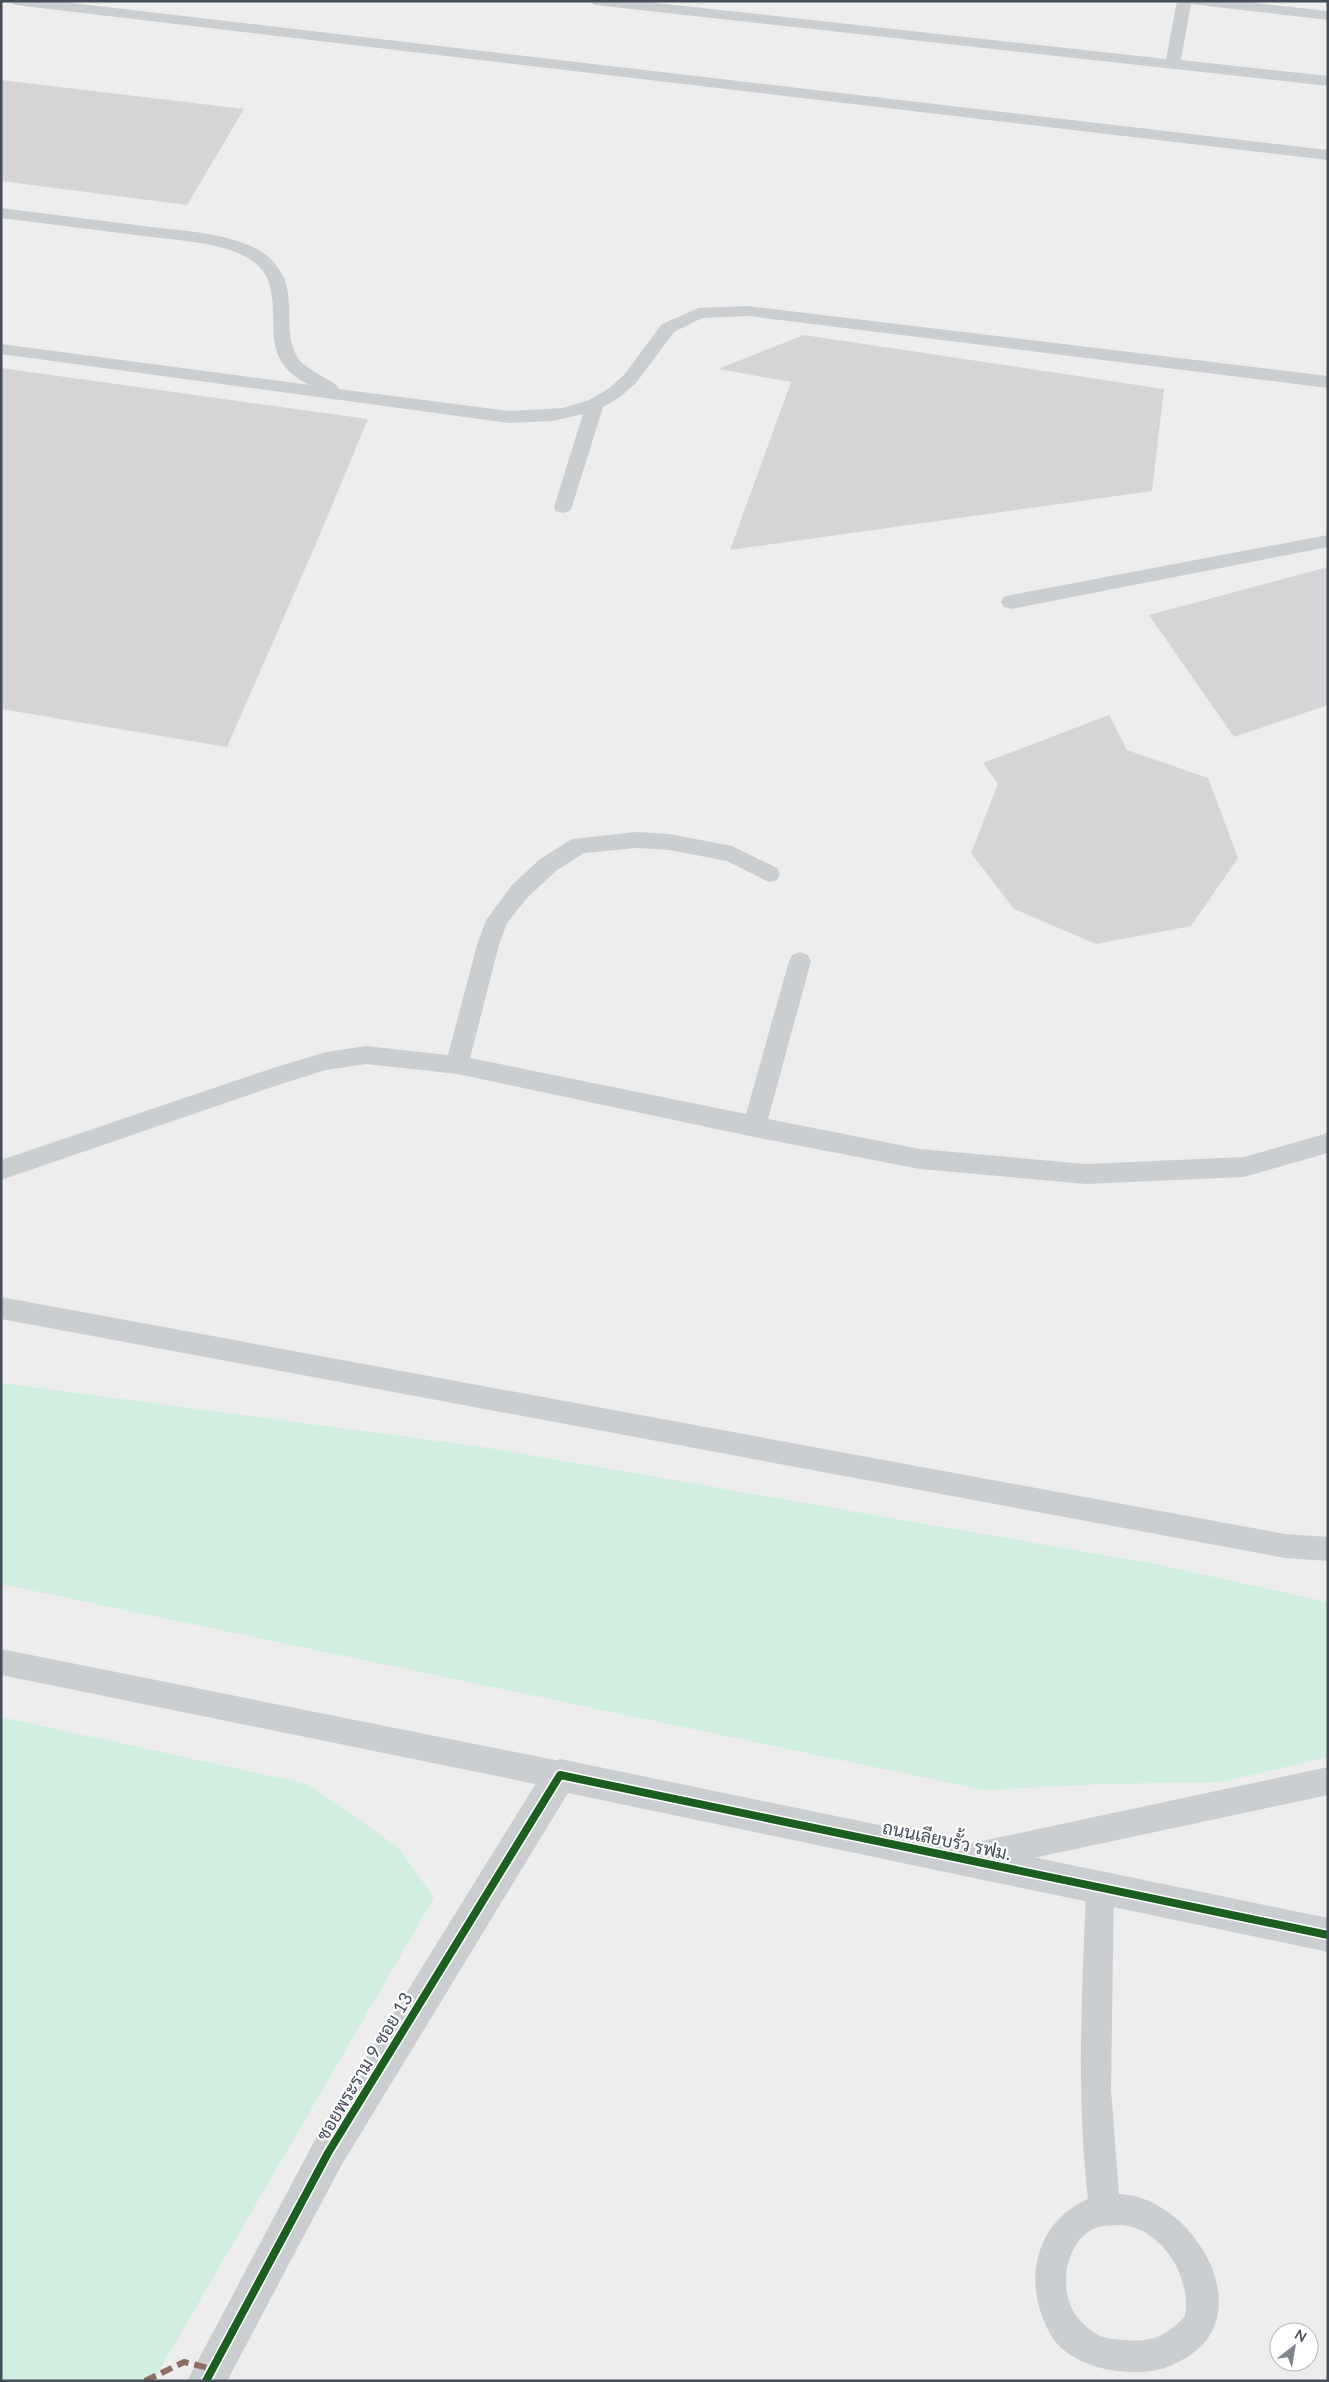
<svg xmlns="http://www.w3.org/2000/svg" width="1329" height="2382" viewBox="0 0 1329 2382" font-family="Lato,Sarabun,sans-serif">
  <rect width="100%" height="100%" fill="#eeeded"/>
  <g fill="#d1eee0">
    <polygon points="1,1383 483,1447 1150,1563 1328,1602 1328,1757 1222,1782 1104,1784 984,1790 1,1584"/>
    <polygon points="1,1717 308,1784 399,1848 434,1898 153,2381 1,2381"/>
  </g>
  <g fill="#d5d5d8">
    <polygon points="1,80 244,109 187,205 1,181"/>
    <polygon points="804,335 1164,389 1152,491 730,550 791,382 718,369"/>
    <polygon points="1,368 368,419 318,539 227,747 1,709"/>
    <polygon points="1328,567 1328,705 1234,737 1149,615"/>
    <polygon points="1109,715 1127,750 1208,778 1238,858 1191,926 1096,944 1014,909 971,853 998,784 983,763"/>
  </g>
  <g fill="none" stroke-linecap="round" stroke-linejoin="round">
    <g fill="#cbced1" fill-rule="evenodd">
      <polygon points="8,1 55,1 1328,150 1328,160 15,5"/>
      <polygon points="588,1 638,1 1166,59 1177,1 1237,1 1328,11 1328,20 1191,4 1181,60 1328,76 1328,86 595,5"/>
      <path d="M1 208C51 214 101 221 152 227 186 231 223 233 255 248 267 254 275 262 282 274 296 299 282 333 298 358 307 372 336 380 339 389L509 411 563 408 589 400 608 389 624 375 662 324 699 308 748 306 1328 376V388L748 316 702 318 674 332 636 383 620 397 603 407 572 507 570 511 563 513 556 511 554 507 583 414 553 421 509 423 1 354V344L310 385C253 358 285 315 266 276 259 262 244 255 230 250 203 241 173 240 144 236 96 230 49 224 1 218Z"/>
      <polygon points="1328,535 1328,547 1011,609 1004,607 1001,602 1004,597 1011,595"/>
      <polygon points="637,832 669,834 732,846 777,868 780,874 777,880 769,882 727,861 669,850 637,848 584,853 556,871 528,897 507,923 499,945 470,1058 746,1114 789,961 792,955 800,952 808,955 811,961 768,1119 920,1149 1086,1164 1244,1157 1328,1133 1328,1153 1244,1177 1086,1184 920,1169 754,1137 457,1074 366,1064 326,1070 272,1087 1,1180 1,1160 270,1069 326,1052 366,1046 448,1055 477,945 486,920 512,885 540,859 572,839"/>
      <polygon points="1,1297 1285,1534 1328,1537 1328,1561 1285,1558 1,1319"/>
      <polygon points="1,1649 560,1761 570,1765 574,1775 570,1785 560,1789 1,1675"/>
      <polygon points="1328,1767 1328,1795 973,1871 963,1867 959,1857 963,1847 973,1843"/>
      <path d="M1100 1874 1110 1878 1114 1888 1111 2089 1119 2194C1176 2195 1237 2272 1214 2327 1206 2347 1188 2358 1170 2366 1136 2380 1073 2370 1052 2337 1022 2288 1032 2223 1088 2199 1076 2096 1082 1992 1086 1888L1090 1878ZM1119 2225C1161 2226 1192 2277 1185 2316 1168 2335 1152 2343 1125 2340 1115 2339 1104 2339 1095 2333 1084 2326 1072 2314 1069 2301 1061 2277 1069 2238 1096 2228 1103 2225 1111 2226 1119 2225Z"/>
    </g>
    <polygon fill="#cbced1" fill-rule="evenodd" points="560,1759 1328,1918 1328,1952 568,1793 341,2166 227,2381 187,2381 315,2140 548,1764"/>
    <polyline stroke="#8d6e63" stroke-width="6" stroke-dasharray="12 6" stroke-linecap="butt" points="145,2381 184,2362 213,2369"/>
    <g stroke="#fff" stroke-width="11">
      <polyline id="cycleway" points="206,2381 328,2153 560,1775 1328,1935"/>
    </g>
    <use href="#cycleway" stroke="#1b5e20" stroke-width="8"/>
  </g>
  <g text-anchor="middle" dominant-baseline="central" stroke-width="4.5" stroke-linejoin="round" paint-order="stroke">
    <g font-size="18" fill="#454d5a" stroke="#fff">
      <text transform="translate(947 1840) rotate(12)">ถนนเลียบรั้ว รฟม.</text>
      <text transform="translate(364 2066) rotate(-59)">ซอยพระราม 9 ซอย 13</text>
    </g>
  </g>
  <rect width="1329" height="2382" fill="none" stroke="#454d5a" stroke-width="5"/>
  <g transform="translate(1294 2347) rotate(31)"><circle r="24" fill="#ffffff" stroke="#b5b8bd"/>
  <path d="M0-4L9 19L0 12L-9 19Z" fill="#80858d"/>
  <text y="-8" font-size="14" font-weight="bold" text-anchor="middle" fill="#454d5a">N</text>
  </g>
</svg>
